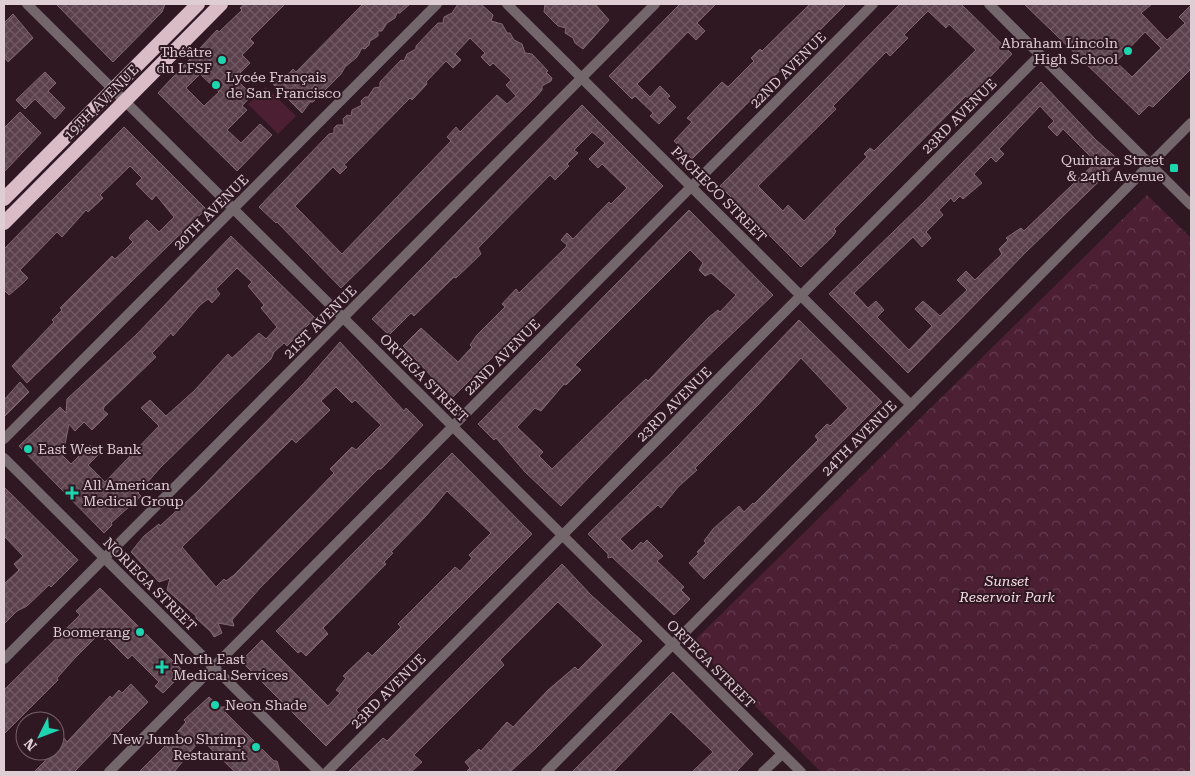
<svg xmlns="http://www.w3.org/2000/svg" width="1195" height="776" viewBox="0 0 1195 776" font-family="'Roboto Serif',serif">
  <defs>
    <pattern id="park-crowns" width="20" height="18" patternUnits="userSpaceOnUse" patternTransform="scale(1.25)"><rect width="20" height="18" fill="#4c1f33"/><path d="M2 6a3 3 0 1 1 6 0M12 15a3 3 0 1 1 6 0" fill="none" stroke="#653e50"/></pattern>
    <pattern id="building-cross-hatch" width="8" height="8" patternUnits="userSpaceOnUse" patternTransform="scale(1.25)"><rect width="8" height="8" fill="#5b414b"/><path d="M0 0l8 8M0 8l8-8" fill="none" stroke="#725b64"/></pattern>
  </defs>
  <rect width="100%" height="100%" fill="#2f1822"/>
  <polygon fill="url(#park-crowns)" points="1147,195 1191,238 1191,772 821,772 692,643"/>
  <polygon fill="#4c1f33" points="266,87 296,116 278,134 248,104"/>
  <g fill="url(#building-cross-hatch)" stroke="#846772" fill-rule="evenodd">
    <polygon points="56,4 165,4 162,12 113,62"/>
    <path d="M245 4H285L250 39 254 43 242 55 250 63 235 78 252 95 242 106 247 110 227 130 241 143 260 124 272 135 237 171 158 93 217 30 219 32 242 10 240 8ZM200 74 219 92 204 106 186 88Z"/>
    <polygon points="363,4 410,4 400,13 397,13 395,18 387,23 382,31 378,31 378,36 370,41 369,45 365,49 362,48 357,57 345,67 341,74 313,102 310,102 302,113 273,84 280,77 283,80 293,69 296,72"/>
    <path d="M458 4H481L493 15 491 21 502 24 507 33H510L514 40 522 44 525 53 532 54 548 71 546 72 552 78 551 81 542 86V90L535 98 341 288 277 222 276 223 259 207 329 134 334 133V128L337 125H344L343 119 347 115 351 116 352 110 362 105 361 101 365 97H368L374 88 380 87V82L401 60 404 61 407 54 416 49V46L438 23H443L444 17 452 13ZM470 38 485 53 481 57 490 66 493 63 511 80 506 85 516 96 507 104 497 95 460 132 456 127 447 137 451 141 342 254 295 206 333 167 340 174 347 167 344 165 410 98 412 100 427 84 426 82 446 61 453 68 461 60 455 54Z"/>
    <polygon points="545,4 595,4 609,20 583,49 575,43 573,38 565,33 566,28 558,26 544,12"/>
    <polygon points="680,4 716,4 697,23 705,31 696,40 688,32 637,84 650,97 660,86 670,96 667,98 676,107 659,124 650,116 653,113 635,96 632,99 609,76"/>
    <polygon points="810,4 846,4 692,159 674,141 692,122 687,118 722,82 728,87 754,61 751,58 760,49 762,51"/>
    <path d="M900 4H961L1012 54 969 99 966 96 882 181 834 229 836 231 833 236 801 267 720 186ZM928 11 946 28 949 24 976 50 874 151 870 148 864 154 867 157 804 221 788 205 783 211 758 186 836 109 833 106 886 52 890 56 908 38 904 35Z"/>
    <path d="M1024 4H1152L1141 13 1167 40 1185 23 1179 17 1191 5V69L1153 107 1149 105 1139 115ZM1145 32 1161 48 1132 77 1116 62Z"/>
    <polygon points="13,14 33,38 8,62 4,57 4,23"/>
    <polygon points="45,72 56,83 48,91 65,108 55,119 35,99 25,109 16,100"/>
    <path d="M1041 82 1096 140 1120 161 1026 252 908 373 829 294 923 203ZM1040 106 1054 121 1048 127 1057 136 1063 129 1096 162 1024 231 1021 228 1006 238 1008 240 999 249 1002 254 975 280 966 271 957 280 967 290 940 316 923 301 915 309 932 326 909 350 877 317 884 310 876 301 868 308 854 293 913 237 922 247 931 238 926 232 943 215 939 210 951 198 954 202 960 196 963 199 982 183 974 174 991 157 996 162 1004 154 999 149Z"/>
    <polygon points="582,105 663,186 452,398 403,346 421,328 458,362 472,347 470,345 477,335 505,307 502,304 516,289 519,293 566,247 567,245 561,240 567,233 573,239 609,202 611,204 627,188 602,164 598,168 589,159 605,143 592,132 574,150 578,153 567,164 569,166 555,180 550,175 478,248 481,254 456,278 454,277 414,316 411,313 389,335 372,319"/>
    <polygon points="20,112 41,133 4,172 4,128"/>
    <polygon points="124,127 206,209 27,383 12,366 54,322 52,320 62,310 60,308 112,256 115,259 125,250 133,242 129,238 131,235 147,220 159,232 174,217 156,195 152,200 136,184 142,178 130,166 100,195 103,198 88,212 86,210 62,237 57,232 20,270 28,278 23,283 9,295 4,290 4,249"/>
    <path d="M689 210 773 295 684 379 561 506 525 472 496 438 494 440 478 424ZM690 250 703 263 699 270 705 276 711 273 736 295 720 312 718 310 708 318 648 381 646 379 618 405 552 469 539 456 543 452 517 427 535 408 541 411 564 384 566 385 581 370 575 365Z"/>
    <path d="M231 236 315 318 287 346 284 343 274 352 271 359 160 468 138 493 141 496 111 523 112 525 104 533 19 446 60 407 66 413 67 399 136 335ZM237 268 252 282 248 286 264 305 261 308 277 327 266 339 259 333 232 358 228 354 194 391 166 416 150 400 141 408 159 426 105 482 88 465 99 454 90 445 71 464 58 451 65 444 69 424 75 431 84 422 92 430 108 414 103 410 104 407 156 357 152 353 171 333 173 336 200 305 208 299 212 303 220 294 216 289Z"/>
    <polygon points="799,320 882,402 704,579 689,563 699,553 697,552 706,543 704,541 713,529 739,506 744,512 753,503 754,504 818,440 815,436 827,424 830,426 848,408 801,358 758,405 695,468 697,470 678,487 661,508 658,505 620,539 632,551 641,542 643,544 647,540 663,556 657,561 684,587 681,590 690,599 674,615 612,557 608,558 608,554 588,534 677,447"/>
    <path d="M340 342 404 411 406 408 423 425 386 464 381 469H378L260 588 232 620 234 626 218 623 222 633 214 637 211 632 196 618V616L167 590 170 578 159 582 131 552 144 536 159 524 160 526 197 492 304 383ZM336 387 352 403 355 400 381 425 356 450 352 447 330 469 334 473 308 500 234 575 226 581 224 579 216 587 182 547 292 439 296 443 330 410 321 401Z"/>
    <polygon points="20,382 29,392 4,417 4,400"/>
    <polygon points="452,453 532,534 356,710 359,713 326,746 241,661 262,640 328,706 340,693 336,690 346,678 343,676 368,652 372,656 401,627 398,624 455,567 460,571 472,558 469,555 491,533 447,491 426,516 391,552 393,553 384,562 386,564 323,628 328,634 306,656 301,651 298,653 276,631"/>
    <polygon points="4,487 78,560 51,587 49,585 27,606 17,611 4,624 4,584 19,570 14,564 23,556 4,536"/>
    <polygon points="562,564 591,595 642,641 536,748 510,772 466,772 470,768 465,762 479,749 481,751 507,722 513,727 548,690 575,667 578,670 603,645 558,602 500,660 504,665 414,755 422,762 411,772 348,772 383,738 387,741"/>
    <polygon points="100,588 184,672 163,693 155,686 159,682 132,655 128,659 107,638 105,640 99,634 74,659 57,678 58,680 4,734 4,690 80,615 76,611"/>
    <polygon points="673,672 753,754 736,772 692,772 713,752 671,712 613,772 572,772"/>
    <polygon points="131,684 148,702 114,736 112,733 74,772 34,772 55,751 55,747 64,738 67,742 110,696 112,698 119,690 122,693"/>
    <polygon points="209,697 220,707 225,707 225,712 274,761 277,761 280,772 235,772 201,739 174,772 139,772 169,742 186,722 184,720"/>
  </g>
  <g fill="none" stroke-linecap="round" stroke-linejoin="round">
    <g stroke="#73676b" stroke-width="10">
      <polyline points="27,4 801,772"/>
      <polyline points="507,4 911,405"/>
      <polyline points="989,4 1191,205"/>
      <polyline points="4,439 437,4"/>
      <polyline points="4,659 655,4"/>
      <polyline points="109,772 873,4"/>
      <polyline points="327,772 1040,55"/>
      <polyline points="546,772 1191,123"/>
      <polyline points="763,772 782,754"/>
    </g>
    <polyline stroke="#73676b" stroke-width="10" points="4,458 319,772"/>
    <g stroke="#d9bcc6" stroke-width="14">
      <polyline points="4,199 198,4"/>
      <polyline points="4,223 221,4"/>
    </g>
  </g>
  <g fill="#1ed5b0" stroke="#2f1822" stroke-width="2">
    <circle cx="1128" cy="51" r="5"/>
    <circle cx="222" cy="60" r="5"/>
    <circle cx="216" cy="85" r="5"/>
    <rect x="1169" y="163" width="10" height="10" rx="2.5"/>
    <circle cx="28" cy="449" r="5"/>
    <path d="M69.5 485.5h5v5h5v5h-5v5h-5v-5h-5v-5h5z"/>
    <circle cx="140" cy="632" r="5"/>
    <path d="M159.5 659.5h5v5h5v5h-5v5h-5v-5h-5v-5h5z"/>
    <circle cx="215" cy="705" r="5"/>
    <circle cx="256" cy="747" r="5"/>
  </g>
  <g text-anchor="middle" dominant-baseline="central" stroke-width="4" stroke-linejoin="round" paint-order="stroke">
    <g font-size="14" fill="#decdd3" stroke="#2f1822" text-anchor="end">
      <text x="1118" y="43">Abraham Lincoln<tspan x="1118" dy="16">High School</tspan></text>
      <text x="212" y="52">Théâtre<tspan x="212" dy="16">du LFSF</tspan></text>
      <text x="226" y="77" text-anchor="start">Lycée Français<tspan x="226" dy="16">de San Francisco</tspan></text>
      <text x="1164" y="160">Quintara Street<tspan x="1164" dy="16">&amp; 24th Avenue</tspan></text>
      <text x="38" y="449" text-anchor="start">East West Bank</text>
      <text x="83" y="485" text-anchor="start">All American<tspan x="83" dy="16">Medical Group</tspan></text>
      <text x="130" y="632">Boomerang</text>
      <text x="173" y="659" text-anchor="start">North East<tspan x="173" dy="16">Medical Services</tspan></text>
      <text x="225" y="705" text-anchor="start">Neon Shade</text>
      <text x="246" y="739">New Jumbo Shrimp<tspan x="246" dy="16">Restaurant</tspan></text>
    </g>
    <g font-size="14" fill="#decdd3" stroke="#2f1822">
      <text transform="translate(788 70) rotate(-45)">22ND AVENUE</text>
      <text transform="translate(101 102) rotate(-45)">19TH AVENUE</text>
      <text transform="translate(959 116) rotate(-45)">23RD AVENUE</text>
      <text transform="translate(719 194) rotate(45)">PACHECO STREET</text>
      <text transform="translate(211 212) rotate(-45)">20TH AVENUE</text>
      <text transform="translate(320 322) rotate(-45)">21ST AVENUE</text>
      <text transform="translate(502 357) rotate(-45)">22ND AVENUE</text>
      <text transform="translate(424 378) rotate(45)">ORTEGA STREET</text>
      <text transform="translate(674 404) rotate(-45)">23RD AVENUE</text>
      <text transform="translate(859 438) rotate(-45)">24TH AVENUE</text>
      <text transform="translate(150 584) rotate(45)">NORIEGA STREET</text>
      <text transform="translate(711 664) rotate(45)">ORTEGA STREET</text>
      <text transform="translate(388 691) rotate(-45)">23RD AVENUE</text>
    </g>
    <g font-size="14" font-style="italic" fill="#f5dce5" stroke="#2f1822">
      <text x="1007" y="581">Sunset<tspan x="1007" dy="16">Reservoir Park</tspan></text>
    </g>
  </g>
  <rect width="1195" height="776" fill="none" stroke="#decdd3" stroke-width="10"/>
  <g transform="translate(40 736) rotate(228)"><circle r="24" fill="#2f1822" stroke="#756069"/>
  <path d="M0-4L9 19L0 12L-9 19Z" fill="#1ed5b0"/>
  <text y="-8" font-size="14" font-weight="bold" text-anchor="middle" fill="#decdd3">N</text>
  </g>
</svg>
